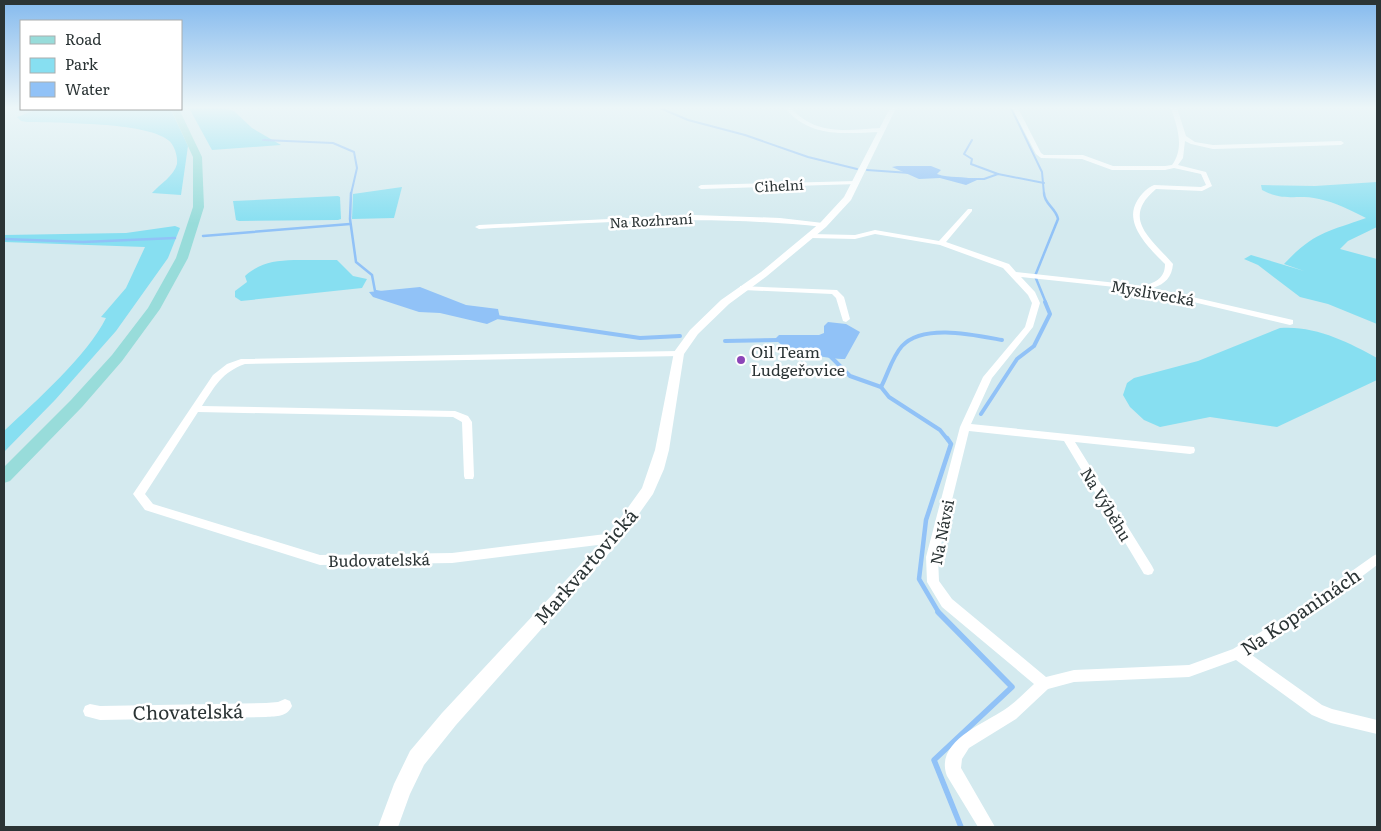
<svg xmlns="http://www.w3.org/2000/svg" width="1381" height="831" viewBox="0 0 1381 831" font-family="Literata,serif">
  <rect width="100%" height="100%" fill="#d4eaef"/>
  <g fill="#87dff1">
    <polygon points="189,108 224,108 234,111 252,128 281,145 212,150"/>
    <path d="M38 109H167L172 112 188 146 181 195 152 193C160 184 174 176 177 164 178 156 174 144 168 140 145 122 59 123 27 122L21 121 17 117Z"/>
    <path d="M1377 182V227L1348 241 1340 249 1377 259V324L1328 304 1300 297 1258 265 1244 259 1251 255 1304 271 1284 264C1314 232 1327 232 1366 218 1352 211 1335 202 1319 199 1298 194 1284 202 1262 190L1261 185 1315 186Z"/>
    <polygon points="402,187 394,218 352,219 353,194"/>
    <polygon points="338,196 340,197 341,219 338,220 239,221 236,220 233,201"/>
    <path d="M175 226 180 228 168 258 116 331 55 400 4 452V431C36 401 87 356 106 318L101 317 126 288 145 247 4 242V235L126 233Z"/>
    <path d="M294 260H337L353 276 367 279 362 288 241 301 235 297V291L247 282 245 276C261 262 274 261 294 260Z"/>
    <path d="M1280 328C1314 325 1349 342 1377 358V380L1277 427 1210 417 1160 427 1144 420 1130 407 1123 395 1127 383 1134 378 1198 361Z"/>
  </g>
  <g fill="#91c2f7">
    <path d="M897 166H931L941 170 937 174C950 179 963 175 977 180L966 185 940 178 919 179 892 167Z"/>
    <polygon points="420,287 466,305 498,309 500,318 487,324 440,313 419,312 373,297 369,292"/>
    <path d="M828 322 846 324 860 332 845 359C830 359 784 352 775 339L779 335H819L824 333V326Z"/>
  </g>
  <g fill="none" stroke-linecap="round" stroke-linejoin="round">
    <g stroke="#91c2f7" stroke-width="2">
      <polyline points="660,108 688,120 745,135 808,157 857,169"/>
      <polyline points="1011,108 1042,172 1044,194"/>
      <polyline points="263,140 333,143 354,152 357,168 351,194"/>
      <polyline points="972,140 964,154 972,159 971,164 998,174"/>
      <polyline points="867,170 910,173"/>
      <polyline points="969,179 984,179 998,174 1044,183"/>
    </g>
    <g stroke="#91c2f7" stroke-width="2.5">
      <polyline points="351,193 350,219 356,262 372,275 375,291 380,292"/>
      <path d="M1044 193C1044 204 1056 208 1058 219L1035 276 1046 303"/>
      <polyline points="203,236 350,224"/>
      <polyline points="4,239 83,242 175,238"/>
    </g>
    <g stroke="#91c2f7" stroke-width="4">
      <polyline points="497,317 640,338 680,336"/>
      <polyline points="725,341 779,340"/>
      <polyline points="830,356 850,376 881,387 889,397 940,430 948,440"/>
      <path d="M881 387C888 374 892 357 902 346 923 323 975 335 1002 340"/>
      <polyline points="981,414 1017,359 1034,346 1050,314 1045,302"/>
    </g>
    <polyline stroke="#91c2f7" stroke-width="4.5" points="939,613 919,579 926,520 951,444 947,438"/>
    <polyline stroke="#91c2f7" stroke-width="5.5" points="938,612 1012,687 934,760 961,827"/>
    <g fill="#fff" fill-rule="evenodd">
      <path d="M785 108H791C816 136 847 130 881 128L884 130 881 132C845 133 811 139 785 108Z"/>
      <path d="M1012 108H1018L1041 153 1044 155H1083L1113 166H1165L1172 165C1185 147 1177 127 1171 108H1177L1186 136 1195 142 1213 145 1341 141 1344 143 1341 145 1213 149 1191 144 1185 141 1183 158 1178 165 1206 172 1212 186 1202 191 1156 189C1120 219 1152 239 1173 264 1172 277 1165 284 1153 288L1293 320V324L1290 325 1143 290 1021 277 1035 292 1040 303 1033 327 992 378 971 424 1194 447 1195 450 1194 453 1190 454 1075 442 1152 566 1154 570 1152 574 1148 575 1144 574 1064 441 969 431 938 557 939 581 952 599 1046 677 1074 670 1189 665 1233 649 1301 607 1373 556 1377 554V565L1311 615 1249 653 1322 705 1332 709 1377 720V734L1331 723 1312 715 1236 660 1189 677 1074 682 1048 689 1016 719 969 748 962 759 961 768 995 827H978L947 776C934 742 983 724 1004 710 1015 703 1024 693 1034 684L942 607 927 582 926 557 960 427 983 377 1025 327 1032 303 1028 295 1003 268 940 245 875 234 855 239 811 238 807 236 811 234 855 235 875 230 939 241 968 209H972V211L946 242 1009 264 1016 272 1144 286C1156 282 1165 278 1165 264 1150 249 1123 224 1137 201 1141 194 1147 188 1154 185L1201 187 1206 185 1201 174 1174 168 1165 170H1112L1082 159 1041 158 1036 154Z"/>
      <polygon points="856,181 859,183 858,184 701,189 698,187 701,185"/>
      <path d="M694 215 780 218 823 223 826 225 823 227C707 214 595 223 479 229L475 227 479 225Z"/>
      <polygon points="740,286 837,290 844,297 850,319 846,322 843,321 836,298 832,294 743,290 740,290"/>
      <path d="M678 351 681 352 683 354 681 356 245 364C222 372 215 386 202 406L455 411 468 416 472 422 474 476 473 479H465L464 476 462 422 453 417 198 412 145 494 153 504 320 555 452 553 614 533 618 535 620 538 618 541 614 543 452 563 320 565 145 510 133 494 213 375 227 364 241 359Z"/>
      <path d="M285 699 290 701 292 706C287 717 277 716 266 717L100 720 85 716 83 711 85 706 90 704 100 706 266 703 278 702Z"/>
    </g>
    <polygon fill="#fff" fill-rule="evenodd" points="890,108 896,108 851,200 826,227 767,276 729,304 698,334 684,354 669,450 664,469 653,494 619,542 456,725 424,765 410,794 398,827 378,827 394,784 410,751 442,713 609,534 642,488 655,450 674,352 690,330 721,300 761,272 820,223 844,197"/>
    <polygon fill="#98dcda" fill-rule="evenodd" points="171,109 179,109 202,157 204,207 188,258 160,309 122,361 82,407 10,481 4,483 4,467 71,400 112,355 148,308 176,258 193,207 193,157"/>
  </g>
  <linearGradient id="sky" x2="0" y2="1"><stop stop-color="#85baee"/><stop offset="0.48" stop-color="#ecf6f8"/><stop offset="1" stop-color="#ecf6f8" stop-opacity="0"/></linearGradient>
  <rect width="1381" height="224" fill="url(#sky)"/>
  <circle fill="#8c45b8" stroke="#fff" stroke-width="2" cx="741" cy="360" r="5"/>
  <g text-anchor="middle" dominant-baseline="central" stroke-width="5" stroke-linejoin="round" paint-order="stroke">
    <g font-size="14" fill="#2b3435" stroke="#fff">
      <text transform="translate(779 185) rotate(-3)">Cihelní</text>
      <text transform="translate(651 220) rotate(-3)">Na Rozhraní</text>
    </g>
    <g font-size="16" fill="#2b3435" stroke="#fff">
      <text transform="translate(1153 292) rotate(10)">Myslivecká</text>
      <text transform="translate(1107 504) rotate(59)">Na Výběhu</text>
      <text transform="translate(941 532) rotate(-79)">Na Návsi</text>
      <text transform="translate(379 559) rotate(-1)">Budovatelská</text>
    </g>
    <g font-size="16" fill="#2b3435" stroke="#fff" text-anchor="start">
      <text x="751" y="351">Oil Team<tspan x="751" dy="18">Ludgeřovice</tspan></text>
    </g>
    <g font-size="19" fill="#2b3435" stroke="#fff">
      <text transform="translate(585 566) rotate(-49)">Markvartovická</text>
      <text transform="translate(1300 611) rotate(-34)">Na Kopaninách</text>
      <text transform="translate(188 711) rotate(-1)">Chovatelská</text>
    </g>
  </g>
  <rect width="1381" height="831" fill="none" stroke="#2b3435" stroke-width="10"/>
  <rect x="20" y="20" width="162" height="90" fill="#ffffff" stroke="#aaaeae"/>
  <rect x="30" y="36" width="25" height="8" fill="#98dcda" stroke="#aaaeae"/>
  <text x="65" y="45" font-size="15" fill="#2b3435">Road</text>
  <rect x="30" y="58" width="25" height="15" fill="#87dff1" stroke="#aaaeae"/>
  <text x="65" y="70" font-size="15" fill="#2b3435">Park</text>
  <rect x="30" y="82" width="25" height="15" fill="#91c2f7" stroke="#aaaeae"/>
  <text x="65" y="95" font-size="15" fill="#2b3435">Water</text>
</svg>
